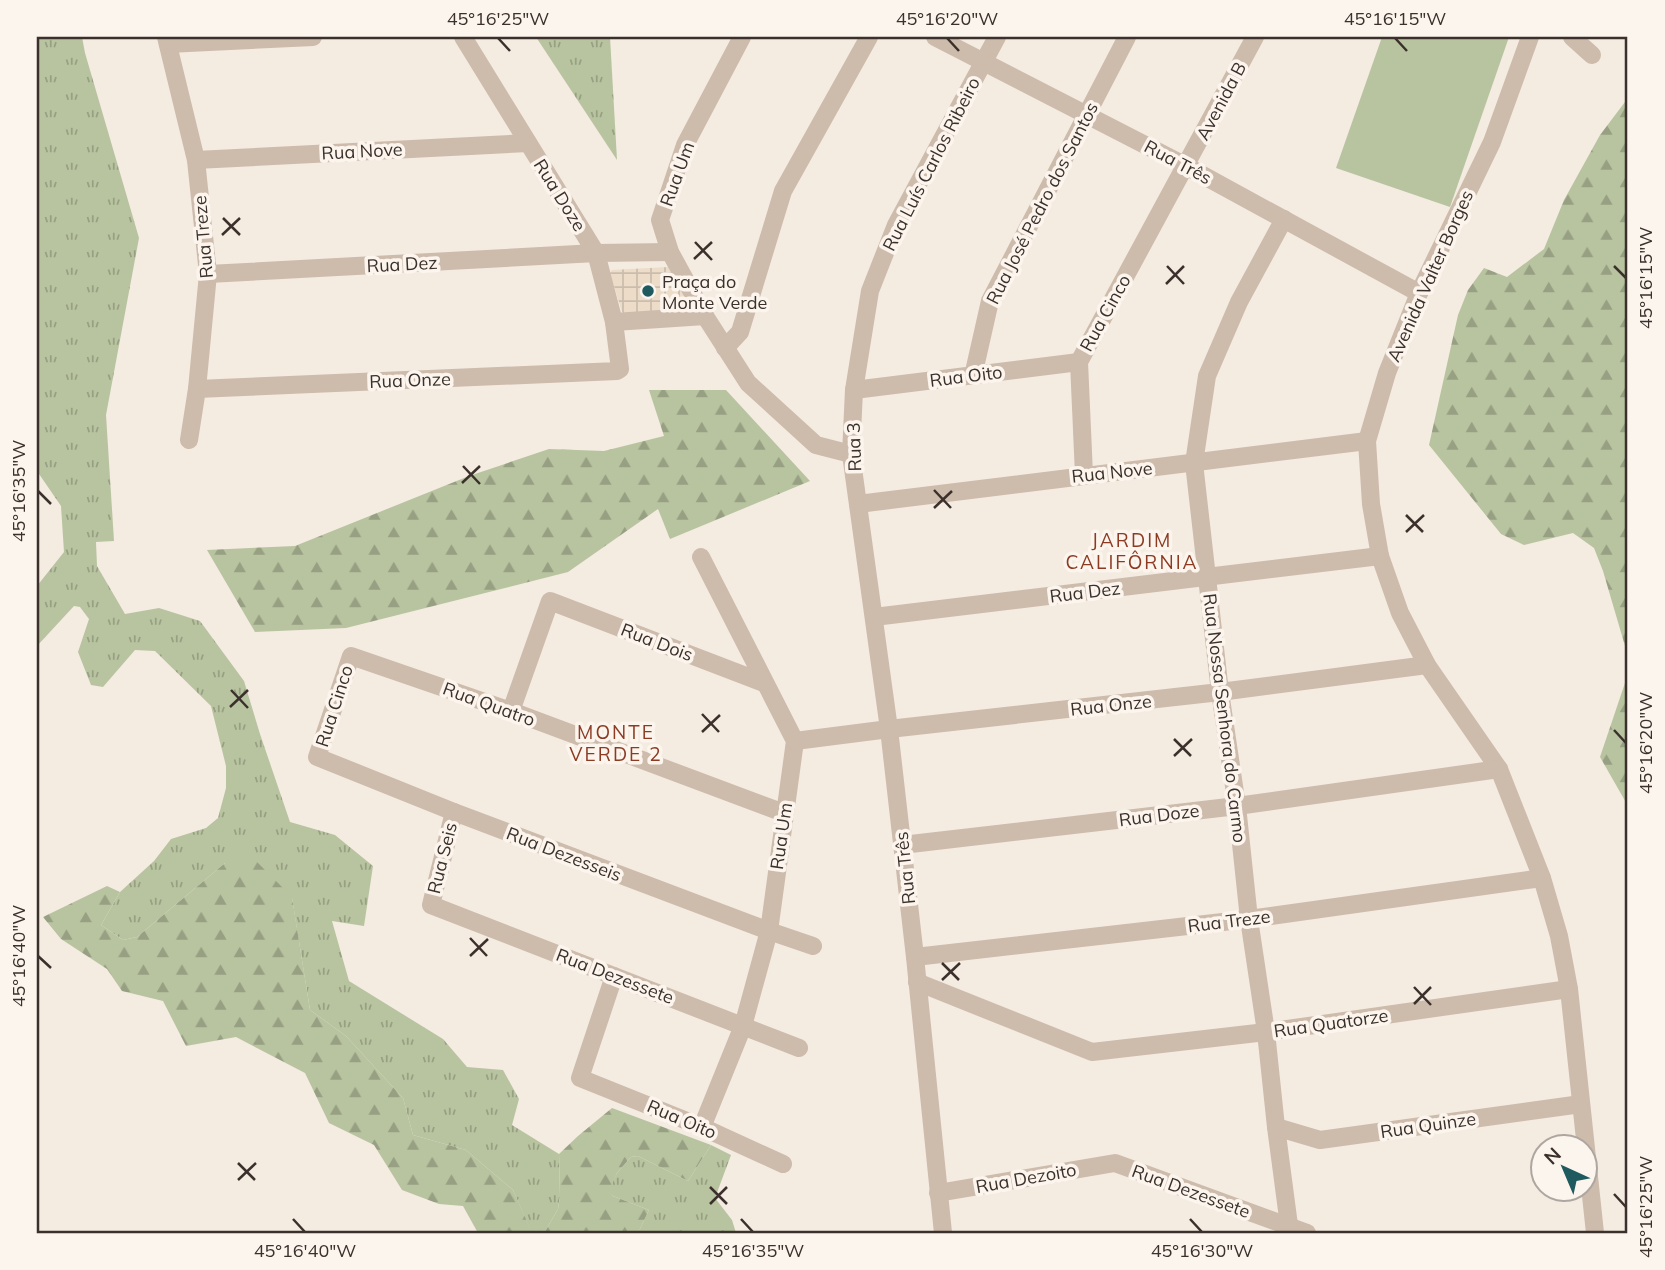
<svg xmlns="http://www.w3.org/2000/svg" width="1665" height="1270" viewBox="0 0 1665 1270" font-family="Mulish,sans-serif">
  <defs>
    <pattern id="grass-tufts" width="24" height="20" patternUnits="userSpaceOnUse" patternTransform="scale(1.75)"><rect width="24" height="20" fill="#b8c4a0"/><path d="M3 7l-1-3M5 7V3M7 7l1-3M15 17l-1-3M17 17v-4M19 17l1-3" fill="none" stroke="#97a083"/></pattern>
    <pattern id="forest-firs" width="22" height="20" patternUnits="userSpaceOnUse" patternTransform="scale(1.75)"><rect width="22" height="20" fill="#b8c4a0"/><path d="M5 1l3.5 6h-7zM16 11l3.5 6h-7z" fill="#97a083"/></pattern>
    <pattern id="plaza-grid" width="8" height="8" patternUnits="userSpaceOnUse" patternTransform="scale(1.75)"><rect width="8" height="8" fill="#ecdcc8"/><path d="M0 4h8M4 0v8" fill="none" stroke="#cbbdac"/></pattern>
  </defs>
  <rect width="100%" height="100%" fill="#f4ebe1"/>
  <g fill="url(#grass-tufts)">
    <polygon points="37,37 82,37 85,53 139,238 106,415 114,541 96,542 97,566 125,614 159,608 200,621 244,681 260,734 290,822 335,835 373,866 364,926 332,921 349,981 443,1039 467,1067 503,1070 519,1099 512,1125 559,1154 560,1196 558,1209 544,1233 530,1229 513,1190 466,1150 413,1135 403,1098 346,1036 310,1010 292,898 225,863 137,937 123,940 101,925 120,892 154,861 171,839 206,828 218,818 226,788 226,766 211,706 155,651 135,650 103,687 91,685 78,652 89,619 80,607 74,606 37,646 37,586 64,552 61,506 37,471"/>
    <polygon points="536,37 610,37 617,160"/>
    <polygon points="711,1145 731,1155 715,1198 732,1220 736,1233 638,1233 649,1210 613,1196 608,1191 617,1173 631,1157 638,1156 688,1181"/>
  </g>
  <g fill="url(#forest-firs)">
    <polygon points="1628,98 1628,666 1625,646 1603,571 1594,548 1573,533 1524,545 1501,534 1429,445 1458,315 1468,290 1484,268 1507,277 1544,249 1564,200 1600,135"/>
    <polygon points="649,390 726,390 810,481 670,539 658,509 568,572 346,628 255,632 207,550 295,546 469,476 549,449 604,451 664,436"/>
    <polygon points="1628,674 1628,806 1600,757"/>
    <polygon points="254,859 292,897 310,1010 346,1036 403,1098 413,1135 466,1150 513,1190 530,1228 542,1233 478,1233 463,1206 439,1204 402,1190 374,1145 329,1123 305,1073 236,1037 186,1046 163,1001 122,991 107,969 61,939 43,917 107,886 120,892 101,925 123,940 137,937 225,863"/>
    <polygon points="612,1108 711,1145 688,1181 638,1156 631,1157 617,1173 609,1191 613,1196 649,1210 638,1233 544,1233 558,1209 560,1196 559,1154 578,1136"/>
  </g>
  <polygon fill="#b8c4a0" points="1382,37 1509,37 1450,207 1336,168"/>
  <polygon fill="url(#plaza-grid)" points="668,267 691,309 625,314 622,312 610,273 612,270"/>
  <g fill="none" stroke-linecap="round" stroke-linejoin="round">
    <g stroke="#cdbbac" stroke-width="18">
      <polyline points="166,37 196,160 208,274 197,389 189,440"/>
      <polyline points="742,37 685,145 660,220 670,252 705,316 748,383 816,445 851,454"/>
      <polyline points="935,37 1186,166 1419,293"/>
      <polyline points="1530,37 1492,142 1419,293 1387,373 1367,441 1371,504 1380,556 1400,613 1427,665 1499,769 1542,878 1559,936 1569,989 1595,1233"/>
      <polyline points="1572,37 1592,55"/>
      <polyline points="168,44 313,37"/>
      <polyline points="196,160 528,143"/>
      <polyline points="1284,219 1239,302 1207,376 1194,463 1220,692 1237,806 1249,919 1266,1032 1276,1127 1290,1233"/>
      <polyline points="208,274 596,253 670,252"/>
      <polyline points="614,322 705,316"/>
      <polyline points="725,348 740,332 783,191 869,37"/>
      <polyline points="973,376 990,301 1127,37"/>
      <polyline points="197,389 617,371 620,369 614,322 596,253 463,37"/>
      <polyline points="854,390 1079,362"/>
      <polyline points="1084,475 1079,362 1255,37"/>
      <polyline points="858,504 1367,441"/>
      <polyline points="701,557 795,741 769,931 743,1026 702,1127"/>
      <polyline points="874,617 1380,556"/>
      <polyline points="511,711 550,601 764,683"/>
      <polyline points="795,741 889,729 1220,692 1427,665"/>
      <polyline points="454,812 431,905 799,1048"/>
      <polyline points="784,813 511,711 351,656 317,757 454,812 769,931 813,946"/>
      <polyline points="902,845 1237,806 1499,769"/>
      <polyline points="915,957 1249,919 1542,878"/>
      <polyline points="614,976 580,1078 702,1127 783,1164"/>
      <polyline points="917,982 1092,1052 1266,1032 1569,989"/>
      <polyline points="1276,1127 1320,1140 1581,1104"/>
      <polyline points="938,1193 1115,1163 1307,1233"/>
      <polyline points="943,1233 915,957 889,729 851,454 854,390 870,291 896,225 997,37"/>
    </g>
  </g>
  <path fill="none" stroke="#3b302b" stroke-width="2.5" d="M498 38 510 51M947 38 959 51M1395 38 1407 51M223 218 240 235M222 235 240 218M695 242 712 260M694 259 712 242M1167 266 1184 284M1614 266 1626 278M1166 284 1184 266M463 466 480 484M462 483 480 466M934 490 951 508M38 491 51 504M934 508 952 491M1406 515 1423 532M1406 532 1424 515M231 690 248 708M230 707 248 690M702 714 719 732M1614 730 1626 743M702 732 720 715M1174 739 1191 756M1174 756 1192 739M470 938 487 956M38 956 51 968M470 956 488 939M942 963 959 980M942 980 960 963M1414 987 1431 1005M1414 1004 1431 987M238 1163 255 1180M238 1180 256 1163M710 1187 727 1204M1614 1194 1626 1207M710 1204 727 1187M293 1219 305 1232M741 1219 753 1232M1190 1219 1202 1232"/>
  <circle fill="#1f5a5e" stroke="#fbf5ee" stroke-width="2.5" cx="648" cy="291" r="7"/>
  <g text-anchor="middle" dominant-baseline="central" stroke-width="7" stroke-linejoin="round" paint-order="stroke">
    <g font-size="18" fill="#3b302b" stroke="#fbf5ee">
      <text transform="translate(1221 101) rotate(-62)">Avenida B</text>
      <text transform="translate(362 151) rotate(-3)">Rua Nove</text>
      <text transform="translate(1178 162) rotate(28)">Rua Três</text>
      <text transform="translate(931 164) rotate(-63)">Rua Luís Carlos Ribeiro</text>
      <text transform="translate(677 174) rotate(-70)">Rua Um</text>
      <text transform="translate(560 195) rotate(58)">Rua Doze</text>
      <text transform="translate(1042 203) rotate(-63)">Rua José Pedro dos Santos</text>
      <text transform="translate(203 237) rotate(-95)">Rua Treze</text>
      <text transform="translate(402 264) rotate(-3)">Rua Dez</text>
      <text transform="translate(1430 276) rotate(-66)">Avenida Valter Borges</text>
      <text transform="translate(1105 313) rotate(-61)">Rua Cinco</text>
      <text transform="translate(966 376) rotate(-7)">Rua Oito</text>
      <text transform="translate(410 380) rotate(-2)">Rua Onze</text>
      <text transform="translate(854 447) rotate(-92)">Rua 3</text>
      <text transform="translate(1112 472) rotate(-6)">Rua Nove</text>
      <text transform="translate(1085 592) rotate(-7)">Rua Dez</text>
      <text transform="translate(657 642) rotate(21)">Rua Dois</text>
      <text transform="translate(489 704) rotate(20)">Rua Quatro</text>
      <text transform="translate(1111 705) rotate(-6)">Rua Onze</text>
      <text transform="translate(334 706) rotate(-72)">Rua Cinco</text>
      <text transform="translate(1225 718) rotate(83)">Rua Nossa Senhora do Carmo</text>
      <text transform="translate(1159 815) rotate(-7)">Rua Doze</text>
      <text transform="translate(781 836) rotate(-82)">Rua Um</text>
      <text transform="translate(564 854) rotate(21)">Rua Dezesseis</text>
      <text transform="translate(442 858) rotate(-76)">Rua Seis</text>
      <text transform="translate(905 868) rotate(-96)">Rua Três</text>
      <text transform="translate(1229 921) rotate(-7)">Rua Treze</text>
      <text transform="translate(615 976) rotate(21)">Rua Dezessete</text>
      <text transform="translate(1331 1023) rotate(-8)">Rua Quatorze</text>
      <text transform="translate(682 1119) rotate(23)">Rua Oito</text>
      <text transform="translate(1428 1125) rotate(-8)">Rua Quinze</text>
      <text transform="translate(1026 1178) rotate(-10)">Rua Dezoito</text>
      <text transform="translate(1191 1191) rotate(20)">Rua Dezessete</text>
    </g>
    <g font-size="18" fill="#3b302b" stroke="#fbf5ee" text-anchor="start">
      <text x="662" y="281">Praça do<tspan x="662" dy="21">Monte Verde</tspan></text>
    </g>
    <g font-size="19" letter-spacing="2" fill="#8c3b22" stroke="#fbf5ee">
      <text x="1132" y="540">JARDIM<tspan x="1132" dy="22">CALIFÔRNIA</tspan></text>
      <text x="616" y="732">MONTE<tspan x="616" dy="22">VERDE 2</tspan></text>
    </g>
  </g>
  <rect width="1665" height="1270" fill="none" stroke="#fbf5ee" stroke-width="77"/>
  <g transform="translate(1564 1168) rotate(316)"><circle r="33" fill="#fbf5ee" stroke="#aea6a0" stroke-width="2"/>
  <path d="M0-5L12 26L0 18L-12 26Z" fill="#1f5a5e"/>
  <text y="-10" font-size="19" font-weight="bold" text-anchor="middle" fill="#3b302b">N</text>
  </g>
  <rect x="38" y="38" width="1588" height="1194" fill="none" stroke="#3b302b" stroke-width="2.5"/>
  <g font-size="18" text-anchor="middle" fill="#3b302b">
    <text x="498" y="25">45°16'25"W</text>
    <text x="947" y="25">45°16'20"W</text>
    <text x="1395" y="25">45°16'15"W</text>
    <text transform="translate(1646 278) rotate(-90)" y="6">45°16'15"W</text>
    <text transform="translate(19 491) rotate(-90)" y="6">45°16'35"W</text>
    <text transform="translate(1646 743) rotate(-90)" y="6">45°16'20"W</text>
    <text transform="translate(19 956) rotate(-90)" y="6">45°16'40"W</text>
    <text transform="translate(1646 1207) rotate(-90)" y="6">45°16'25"W</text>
    <text x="305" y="1257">45°16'40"W</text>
    <text x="753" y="1257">45°16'35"W</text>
    <text x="1202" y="1257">45°16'30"W</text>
  </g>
</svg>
